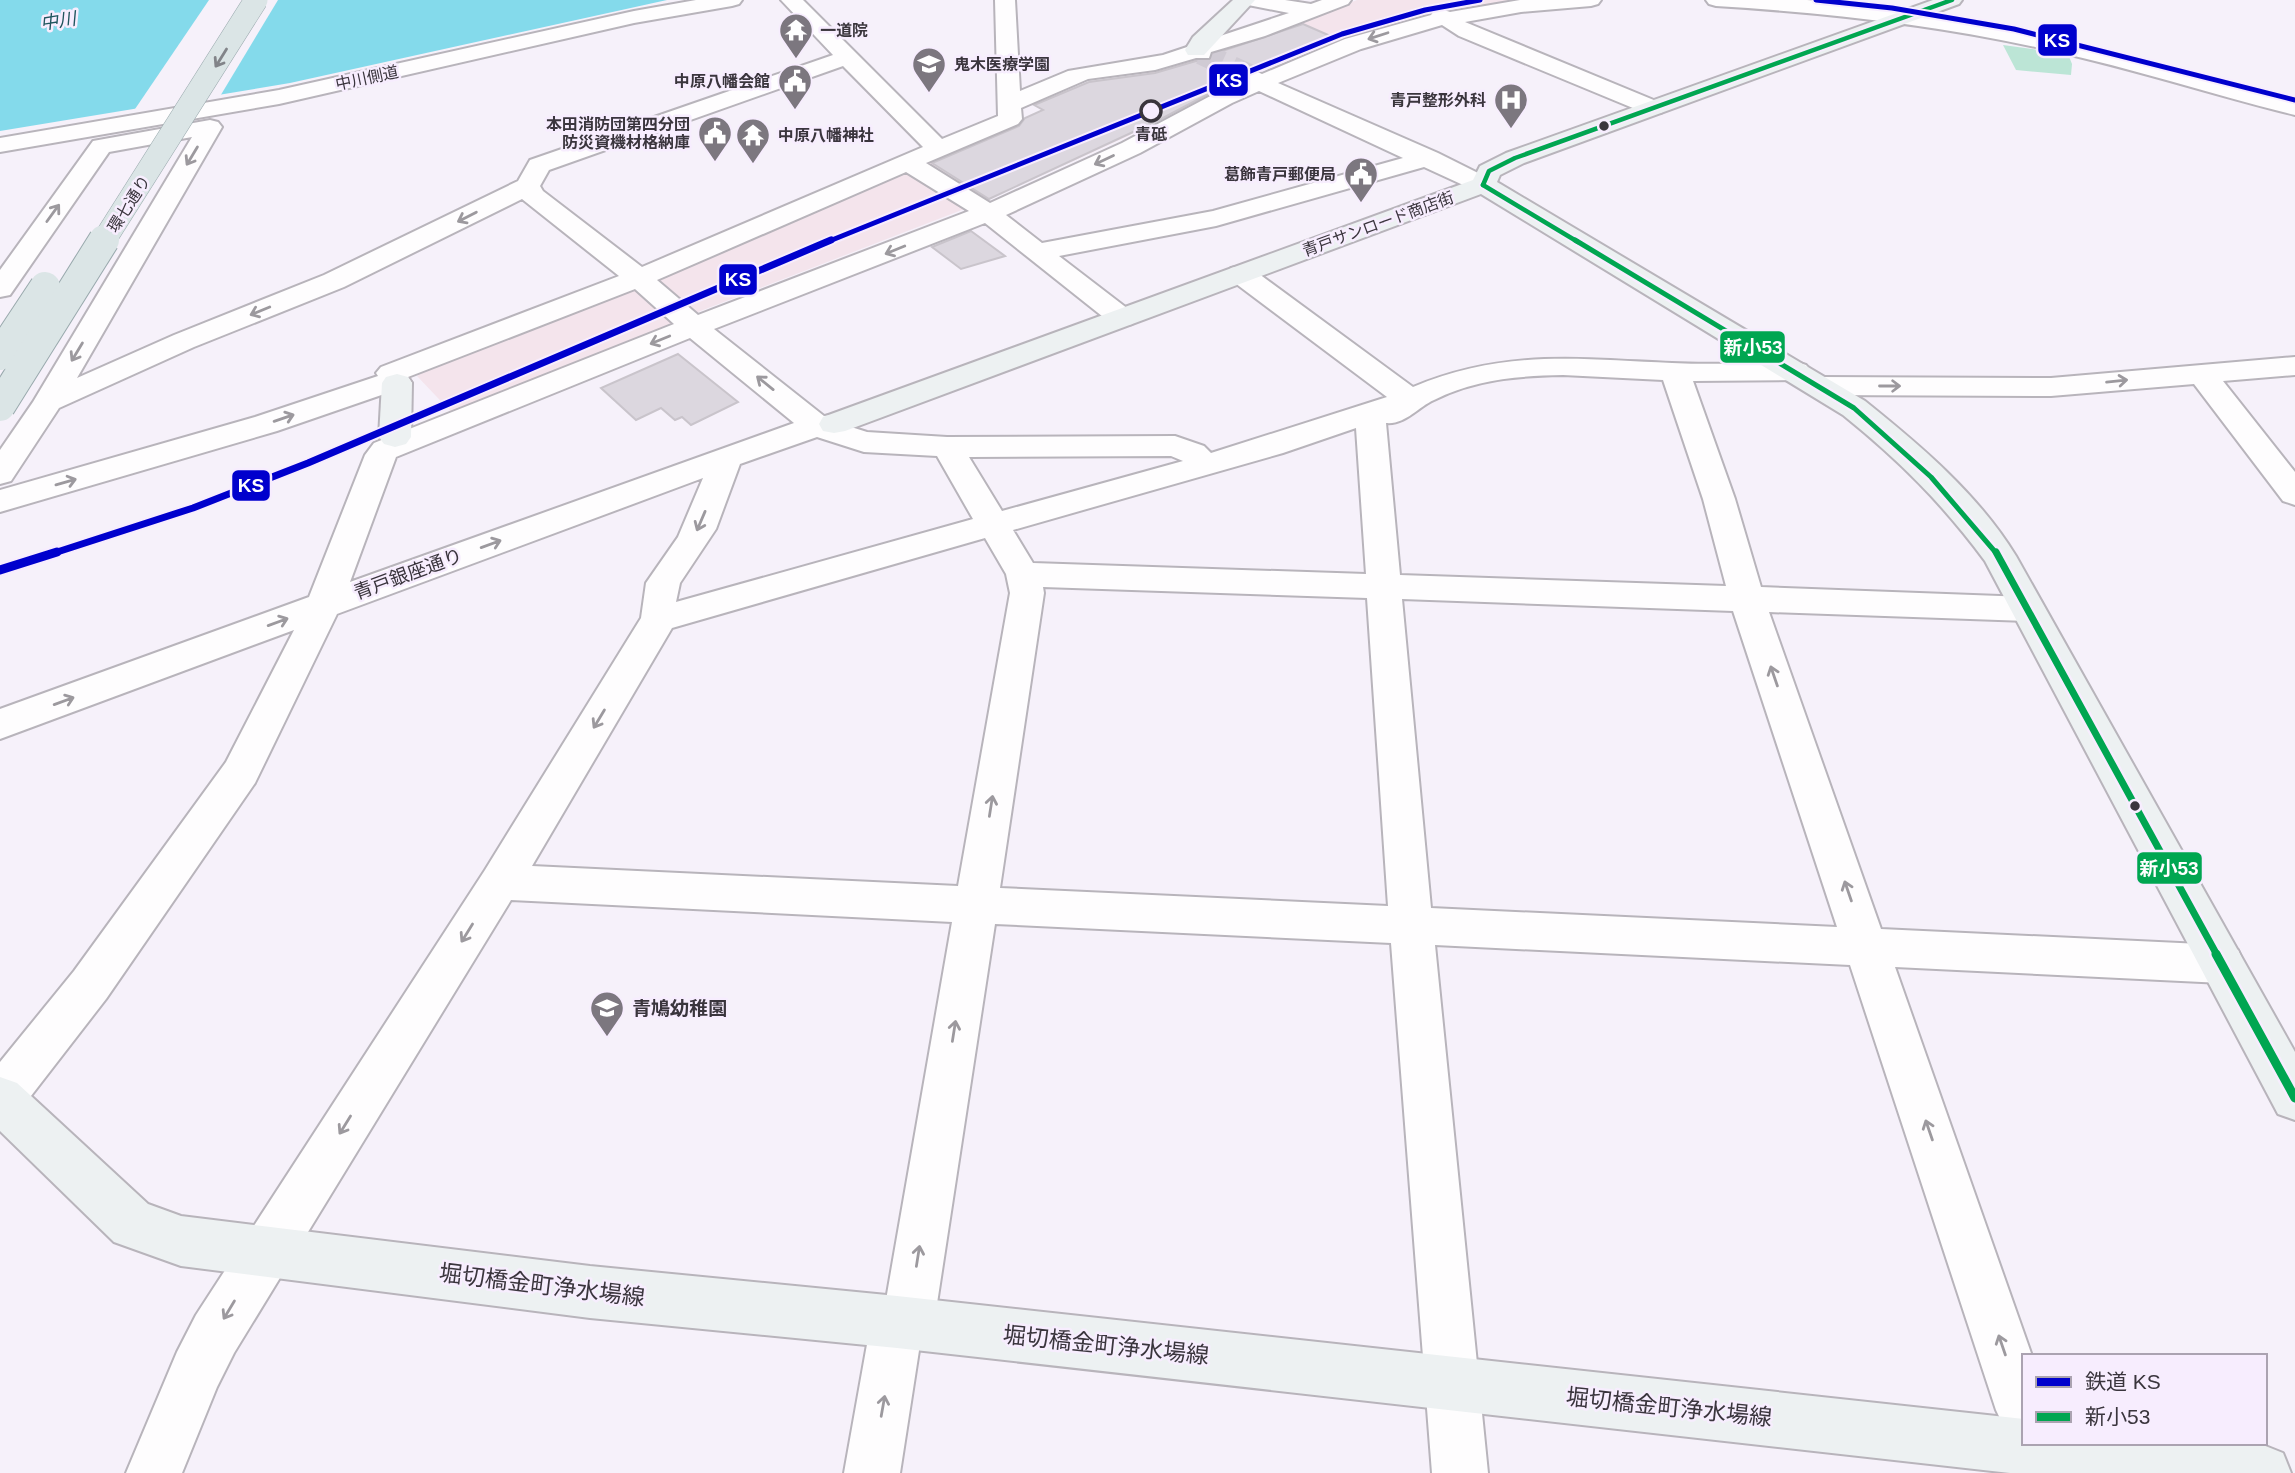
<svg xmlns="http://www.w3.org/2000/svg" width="2295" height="1473" viewBox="0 0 2295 1473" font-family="Arial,'Noto Sans JP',sans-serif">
  <rect width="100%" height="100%" fill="#f6f1fa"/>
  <polygon fill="#f4e4ec" points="1357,0 1526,0 1394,22 1336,38 1210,89 1128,136 985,201 703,310 455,416 417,376 430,365 1153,71 1303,22"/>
  <polygon fill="#bce5d6" points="2003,45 2068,54 2072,64 2071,75 2016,70"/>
  <polygon fill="#84daeb" points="0,0 667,0 290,83 0,131"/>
  <polygon fill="#f6f1fa" points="209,0 278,0 219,98 133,112"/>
  <g fill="#dcd7df" stroke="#c9c4cb" stroke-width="2">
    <polygon points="1303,24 1335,38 1257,69 1247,65 1239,67 1234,75 1237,79 1161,119 989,199 932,163 1019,126 1025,118 1043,110 1034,105 1089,82 1155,73 1196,61 1209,61 1213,54"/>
    <polygon points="971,231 1005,256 961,269 932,247"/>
    <polygon points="678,354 738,402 691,425 682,417 675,420 661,408 636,420 601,388"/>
  </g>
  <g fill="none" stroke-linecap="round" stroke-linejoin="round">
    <polyline stroke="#d0cbd4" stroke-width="23" stroke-dasharray="23 11" stroke-linecap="butt" points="1201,53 1248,75"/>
    <g stroke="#b8b4bb" stroke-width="4">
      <g id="street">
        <polygon points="696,0 742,0 739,4 732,6 634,23 279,104 0,152 0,138 279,90 634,11"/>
        <path d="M781 0H803L942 139 998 116 995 0H1015L1020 91 1068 71 1163 55 1289 13 1243 4 1240 0H1285L1311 4 1322 0H1351L1348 4 1265 36 1211 52 1209 58H1196L1155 70 1088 79 1021 108 1022 119 1018 124 926 163 990 203 1122 143 1216 93 1243 82 1237 75 1240 70 1248 68 1262 74 1345 39 1431 15 1434 11 1441 9 1450 12 1520 0H1601L1598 4 1591 6 1521 12 1465 22 1661 103 1665 108 1661 113H1645L1459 36 1442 25 1361 49 1278 83 1438 153 1492 180 1495 185 1492 190 1483 192 1474 190 1424 167 1216 226 1059 256 1132 312 1136 318 1132 324 1122 326 1112 324 985 223 714 329 824 416 834 415 845 417 849 424 848 426 867 432 947 437 1175 436 1204 446 1211 453 1387 397 1231 280 1227 274 1231 268 1241 266 1251 268 1413 387C1504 349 1577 359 1672 363 1713 365 1755 363 1796 362L1806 365 1811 371 1806 377 1796 380 1693 381 1735 499 1761 587 2027 597 2040 600 2045 609 2040 618 2027 621 1769 612 1881 929 2222 945 2238 950 2244 964 2238 978 2222 983 1895 967 2032 1356H2024V1437L2005 1429 1996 1410 1850 965 1435 945 1488 1473H1432L1391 943 995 924 934 1323 927 1342 920 1344 900 1473H844L871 1322 878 1303 886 1300 952 922 511 900 234 1353 217 1387 182 1473H126L177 1352 196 1315 485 870 641 618 646 583 678 537 703 478 337 614 255 783 106 999 17 1114 0 1120V1062L74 971 226 762 294 630 0 739V709L309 597 365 455 374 443 674 324 635 289 408 377 412 383 408 389 393 391 277 431 0 512V490L255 417 378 376 376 373 381 367 619 276 522 199 344 287 194 347 59 408 11 481 0 484V450L33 402 192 137 109 152 10 295 0 297V270L93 141 210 120 218 122 222 127 77 378 174 335 324 275 518 181 530 160 833 55ZM843 66 923 147 642 267 543 191 540 186 549 170ZM1259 91 1403 158 1213 211 1042 243 1006 215 1140 153 1232 103ZM906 172 969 211 698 315 657 280ZM690 338 794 423 350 582 396 457ZM1563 375 1663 380 1703 499 1726 586 1400 575 1386 423C1405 425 1418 407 1434 400 1475 379 1518 376 1563 375ZM1356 428 1366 574 1033 563 1013 530 1283 453ZM817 437 864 452 937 456 973 519 676 602 680 583 716 529 740 464ZM1171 456 1183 461 1002 511 969 457ZM985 538 1006 574 1010 593 958 886 532 866 672 628ZM1043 587 1367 598 1388 906 1000 888 1044 593ZM1402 599 1733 611 1837 927 1431 908Z"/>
        <path d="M1706 0C1739 0 1773 0 1807 0 1974 12 2134 57 2295 101V115C2214 95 2135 69 2053 51 1942 25 1829 13 1716 6L1709 4Z"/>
        <polygon points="2295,357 2295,375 2223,381 2295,472 2295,505 2283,501 2194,384 2051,396 1821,395 1810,392 1806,386 1810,380 1821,377 2051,378"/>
      </g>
    </g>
    <g stroke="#b8b4bb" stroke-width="4">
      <g id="secondary">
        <polygon points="1233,0 1255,0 1204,55 1188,55 1185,50 1193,37"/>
        <path d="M1933 0H1962L1959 4 1524 163 1500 175 1497 182 1865 401C1921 446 1978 494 2016 556L2295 1052V1120L2278 1114 1985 561C1941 502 1900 461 1843 415L1481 194 845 431 834 433 823 431 819 424 823 417 1473 180 1480 166 1506 153Z"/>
        <polygon points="397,374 408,377 412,383 411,437 406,444 395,447 384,444 379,437 382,383 386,377"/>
        <polygon points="0,1077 17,1083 148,1204 181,1216 590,1266 897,1296 2024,1419 2024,1443 2263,1445 2283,1453 2291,1473 2010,1473 897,1348 590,1318 181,1266 114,1242 0,1131"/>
      </g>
    </g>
    <use href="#street" fill="#fefdfe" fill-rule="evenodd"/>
    <use href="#secondary" fill="#edf1f2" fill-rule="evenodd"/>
    <g stroke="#98a8ac" stroke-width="24" stroke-linecap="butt">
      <polyline id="primary-bridge-far1" points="103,242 256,0"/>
    </g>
    <g stroke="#98a8ac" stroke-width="32" stroke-linecap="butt">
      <g id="primary-bridge">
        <polyline points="0,355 45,287"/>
        <polyline points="0,406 104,240"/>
      </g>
    </g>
    <use href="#primary-bridge-far1" stroke="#dbe5e6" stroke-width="23"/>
    <use href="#primary-bridge" stroke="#dbe5e6" stroke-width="30"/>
    <g stroke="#f7edfe" stroke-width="8">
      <g id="bus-1-far3">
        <polyline points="1483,185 1578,242"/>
        <polyline points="1483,185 1489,171 1515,158 1952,0"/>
      </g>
    </g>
    <g stroke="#f7edfe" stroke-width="10">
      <polyline id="bus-1-far2" points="1575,240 1854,408 1931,477 1997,554"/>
    </g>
    <g stroke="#f7edfe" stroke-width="12">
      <polyline id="bus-1-far1" points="1996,552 2217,955"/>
    </g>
    <g stroke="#f7edfe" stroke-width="14">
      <polyline id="bus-1" points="2216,954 2295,1098"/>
    </g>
    <use href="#bus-1-far3" stroke="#00a651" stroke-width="4.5"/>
    <use href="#bus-1-far2" stroke="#00a651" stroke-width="5"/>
    <use href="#bus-1-far1" stroke="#00a651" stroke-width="7"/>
    <use href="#bus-1" stroke="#00a651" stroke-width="9"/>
    <g stroke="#f7edfe" stroke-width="9">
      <g id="rail-1-far2">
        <polyline points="1816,0 1892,8 2014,29 2295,100"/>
        <polyline points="827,242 1342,34 1425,10 1480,0"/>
      </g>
    </g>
    <g stroke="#f7edfe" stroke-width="11">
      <polyline id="rail-1-far1" points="51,554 193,508 308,463 831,240"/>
    </g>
    <g stroke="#f7edfe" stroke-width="14">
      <polyline id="rail-1" points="0,570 57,552"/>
    </g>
    <use href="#rail-1-far2" stroke="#0000cd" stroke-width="5"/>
    <use href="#rail-1-far1" stroke="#0000cd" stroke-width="7"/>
    <use href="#rail-1" stroke="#0000cd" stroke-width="9"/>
  </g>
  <defs><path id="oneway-shaft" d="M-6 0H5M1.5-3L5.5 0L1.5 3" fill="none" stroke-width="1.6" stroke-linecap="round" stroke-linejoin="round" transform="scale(1.75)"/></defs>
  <g stroke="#9c999e">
    <use href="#oneway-shaft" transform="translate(1378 36) rotate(162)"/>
    <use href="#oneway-shaft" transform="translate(192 156) rotate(121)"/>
    <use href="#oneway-shaft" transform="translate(1104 160) rotate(155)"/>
    <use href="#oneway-shaft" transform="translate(53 213) rotate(-54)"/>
    <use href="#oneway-shaft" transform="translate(467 217) rotate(153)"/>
    <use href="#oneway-shaft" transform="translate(895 250) rotate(158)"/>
    <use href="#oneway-shaft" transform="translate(260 311) rotate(158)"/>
    <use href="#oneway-shaft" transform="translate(660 340) rotate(158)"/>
    <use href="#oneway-shaft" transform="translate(77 352) rotate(121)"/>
    <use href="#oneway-shaft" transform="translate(2117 381) rotate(-6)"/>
    <use href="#oneway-shaft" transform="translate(765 383) rotate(-141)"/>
    <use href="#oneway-shaft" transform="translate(1890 386)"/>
    <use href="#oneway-shaft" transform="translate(284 418) rotate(-19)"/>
    <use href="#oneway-shaft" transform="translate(66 482) rotate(-16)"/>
    <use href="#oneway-shaft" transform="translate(701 521) rotate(113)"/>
    <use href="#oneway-shaft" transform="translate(491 544) rotate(-20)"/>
    <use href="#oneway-shaft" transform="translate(278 622) rotate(-20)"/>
    <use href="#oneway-shaft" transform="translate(1774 676) rotate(-109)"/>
    <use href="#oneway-shaft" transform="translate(64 701) rotate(-20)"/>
    <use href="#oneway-shaft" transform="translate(599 719) rotate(121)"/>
    <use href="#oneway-shaft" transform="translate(991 806) rotate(-81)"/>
    <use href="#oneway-shaft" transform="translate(1848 891) rotate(-109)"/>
    <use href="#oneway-shaft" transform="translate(467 933) rotate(122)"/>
    <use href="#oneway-shaft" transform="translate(954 1031) rotate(-81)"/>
    <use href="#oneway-shaft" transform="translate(345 1125) rotate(122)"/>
    <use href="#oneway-shaft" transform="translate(1929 1130) rotate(-109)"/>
    <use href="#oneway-shaft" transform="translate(918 1256) rotate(-81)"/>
    <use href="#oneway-shaft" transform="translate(229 1310) rotate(121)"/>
    <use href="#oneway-shaft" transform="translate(2002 1345) rotate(-109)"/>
    <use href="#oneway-shaft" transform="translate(883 1406) rotate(-80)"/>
  </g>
  <use stroke="#828489" href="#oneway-shaft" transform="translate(221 58) rotate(122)"/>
  <defs>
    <g id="temple-pin" transform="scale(1.75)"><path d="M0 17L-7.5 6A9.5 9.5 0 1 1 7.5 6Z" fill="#7c777f" stroke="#f7edfe"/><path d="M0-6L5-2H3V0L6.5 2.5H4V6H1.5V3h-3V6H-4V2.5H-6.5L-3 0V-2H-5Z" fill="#fff"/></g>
    <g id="university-pin" transform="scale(1.75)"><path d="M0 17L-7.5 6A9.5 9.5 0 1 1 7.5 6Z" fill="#7c777f" stroke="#f7edfe"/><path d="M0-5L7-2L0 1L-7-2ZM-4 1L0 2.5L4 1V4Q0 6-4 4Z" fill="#fff"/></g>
    <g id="civic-pin" transform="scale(1.75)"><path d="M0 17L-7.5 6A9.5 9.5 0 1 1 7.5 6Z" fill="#7c777f" stroke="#f7edfe"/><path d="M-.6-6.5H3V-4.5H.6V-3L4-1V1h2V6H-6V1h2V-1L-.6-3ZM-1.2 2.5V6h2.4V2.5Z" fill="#fff"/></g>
    <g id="hospital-pin" transform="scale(1.75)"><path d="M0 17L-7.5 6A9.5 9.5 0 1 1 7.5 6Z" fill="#7c777f" stroke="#f7edfe"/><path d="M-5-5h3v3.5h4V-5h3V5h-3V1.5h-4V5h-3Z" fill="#fff"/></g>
    <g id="school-pin" transform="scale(1.75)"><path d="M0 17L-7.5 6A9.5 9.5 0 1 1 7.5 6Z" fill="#7c777f" stroke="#f7edfe"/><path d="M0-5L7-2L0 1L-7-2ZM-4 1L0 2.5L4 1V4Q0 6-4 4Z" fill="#fff"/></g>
  </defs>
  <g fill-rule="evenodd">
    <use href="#temple-pin" x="796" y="30"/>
    <use href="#university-pin" x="929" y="64"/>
    <use href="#civic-pin" x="795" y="81"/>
    <use href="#hospital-pin" x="1511" y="100"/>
    <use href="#civic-pin" x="715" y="133"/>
    <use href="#temple-pin" x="753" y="135"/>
    <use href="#civic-pin" x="1361" y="174"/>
    <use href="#school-pin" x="607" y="1008"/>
  </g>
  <circle fill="#f7edfe" stroke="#3a353d" stroke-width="3.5" cx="1151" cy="111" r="10"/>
  <g fill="#3a353d" stroke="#f7edfe" stroke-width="2.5">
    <circle cx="1604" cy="126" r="6"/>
    <circle cx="2135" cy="806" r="6"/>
  </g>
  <g text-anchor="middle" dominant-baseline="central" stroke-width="5" stroke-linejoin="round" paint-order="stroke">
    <g font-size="16" font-weight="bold" fill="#3a353d" stroke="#f7edfe" text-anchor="end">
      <text x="820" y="30" text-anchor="start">一道院</text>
      <text x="954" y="64" text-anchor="start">鬼木医療学園</text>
      <text x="770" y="81">中原八幡会館</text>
      <text x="1486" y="100">青戸整形外科</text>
      <text x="690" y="124">本田消防団第四分団<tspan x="690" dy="18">防災資機材格納庫</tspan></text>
      <text x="778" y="135" text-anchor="start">中原八幡神社</text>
      <text x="1336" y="174">葛飾青戸郵便局</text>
    </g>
    <g font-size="16" fill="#3a353d" stroke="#f7edfe">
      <text transform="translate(367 78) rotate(-12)">中川側道</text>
      <text transform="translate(129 204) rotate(-57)">環七通り</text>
      <text transform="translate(1378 224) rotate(-20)">青戸サンロード商店街</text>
    </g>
    <g font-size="16" font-weight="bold" fill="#3a353d" stroke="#f7edfe">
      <text x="1151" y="134">青砥</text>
    </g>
    <g font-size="18" font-style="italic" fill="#20555e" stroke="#f7edfe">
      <text transform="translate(58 21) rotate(-9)">中川</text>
    </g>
    <g font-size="19" fill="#3a353d" stroke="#f7edfe">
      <text transform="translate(408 574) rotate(-20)">青戸銀座通り</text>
    </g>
    <g font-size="19" font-weight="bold" fill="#3a353d" stroke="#f7edfe" text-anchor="start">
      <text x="632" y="1008">青鳩幼稚園</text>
    </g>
    <g font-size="23" fill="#3a353d" stroke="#f7edfe">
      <text transform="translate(542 1285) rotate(7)">堀切橋金町浄水場線</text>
      <text transform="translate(1106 1345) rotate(6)">堀切橋金町浄水場線</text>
      <text transform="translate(1669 1407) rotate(6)">堀切橋金町浄水場線</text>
    </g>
  </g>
  <g stroke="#f7edfe" stroke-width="2.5">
    <rect x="2037" y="23" width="41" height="34" rx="7" fill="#0000cd"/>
    <rect x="1208" y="63" width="41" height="34" rx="7" fill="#0000cd"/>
    <rect x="718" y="263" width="40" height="33" rx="7" fill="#0000cd"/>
    <rect x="1719" y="330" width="67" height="34" rx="7" fill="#00a651"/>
    <rect x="231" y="469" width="40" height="33" rx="7" fill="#0000cd"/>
    <rect x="2136" y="851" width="67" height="34" rx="7" fill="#00a651"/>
  </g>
  <g font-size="19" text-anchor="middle" font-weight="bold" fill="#fff">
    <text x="2057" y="47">KS</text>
    <text x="1229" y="87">KS</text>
    <text x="738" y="286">KS</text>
    <text x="1753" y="354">新小53</text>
    <text x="251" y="492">KS</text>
    <text x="2169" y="875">新小53</text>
  </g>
  <rect x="2022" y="1354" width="245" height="91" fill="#f7edfe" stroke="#aba3b1" stroke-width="2"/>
  <rect x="2036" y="1377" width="35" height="10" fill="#0000cd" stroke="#aba3b1" stroke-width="2"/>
  <text x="2085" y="1389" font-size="21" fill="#3a353d">鉄道 KS</text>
  <rect x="2036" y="1412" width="35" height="10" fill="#00a651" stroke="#aba3b1" stroke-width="2"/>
  <text x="2085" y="1424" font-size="21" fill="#3a353d">新小53</text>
</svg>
